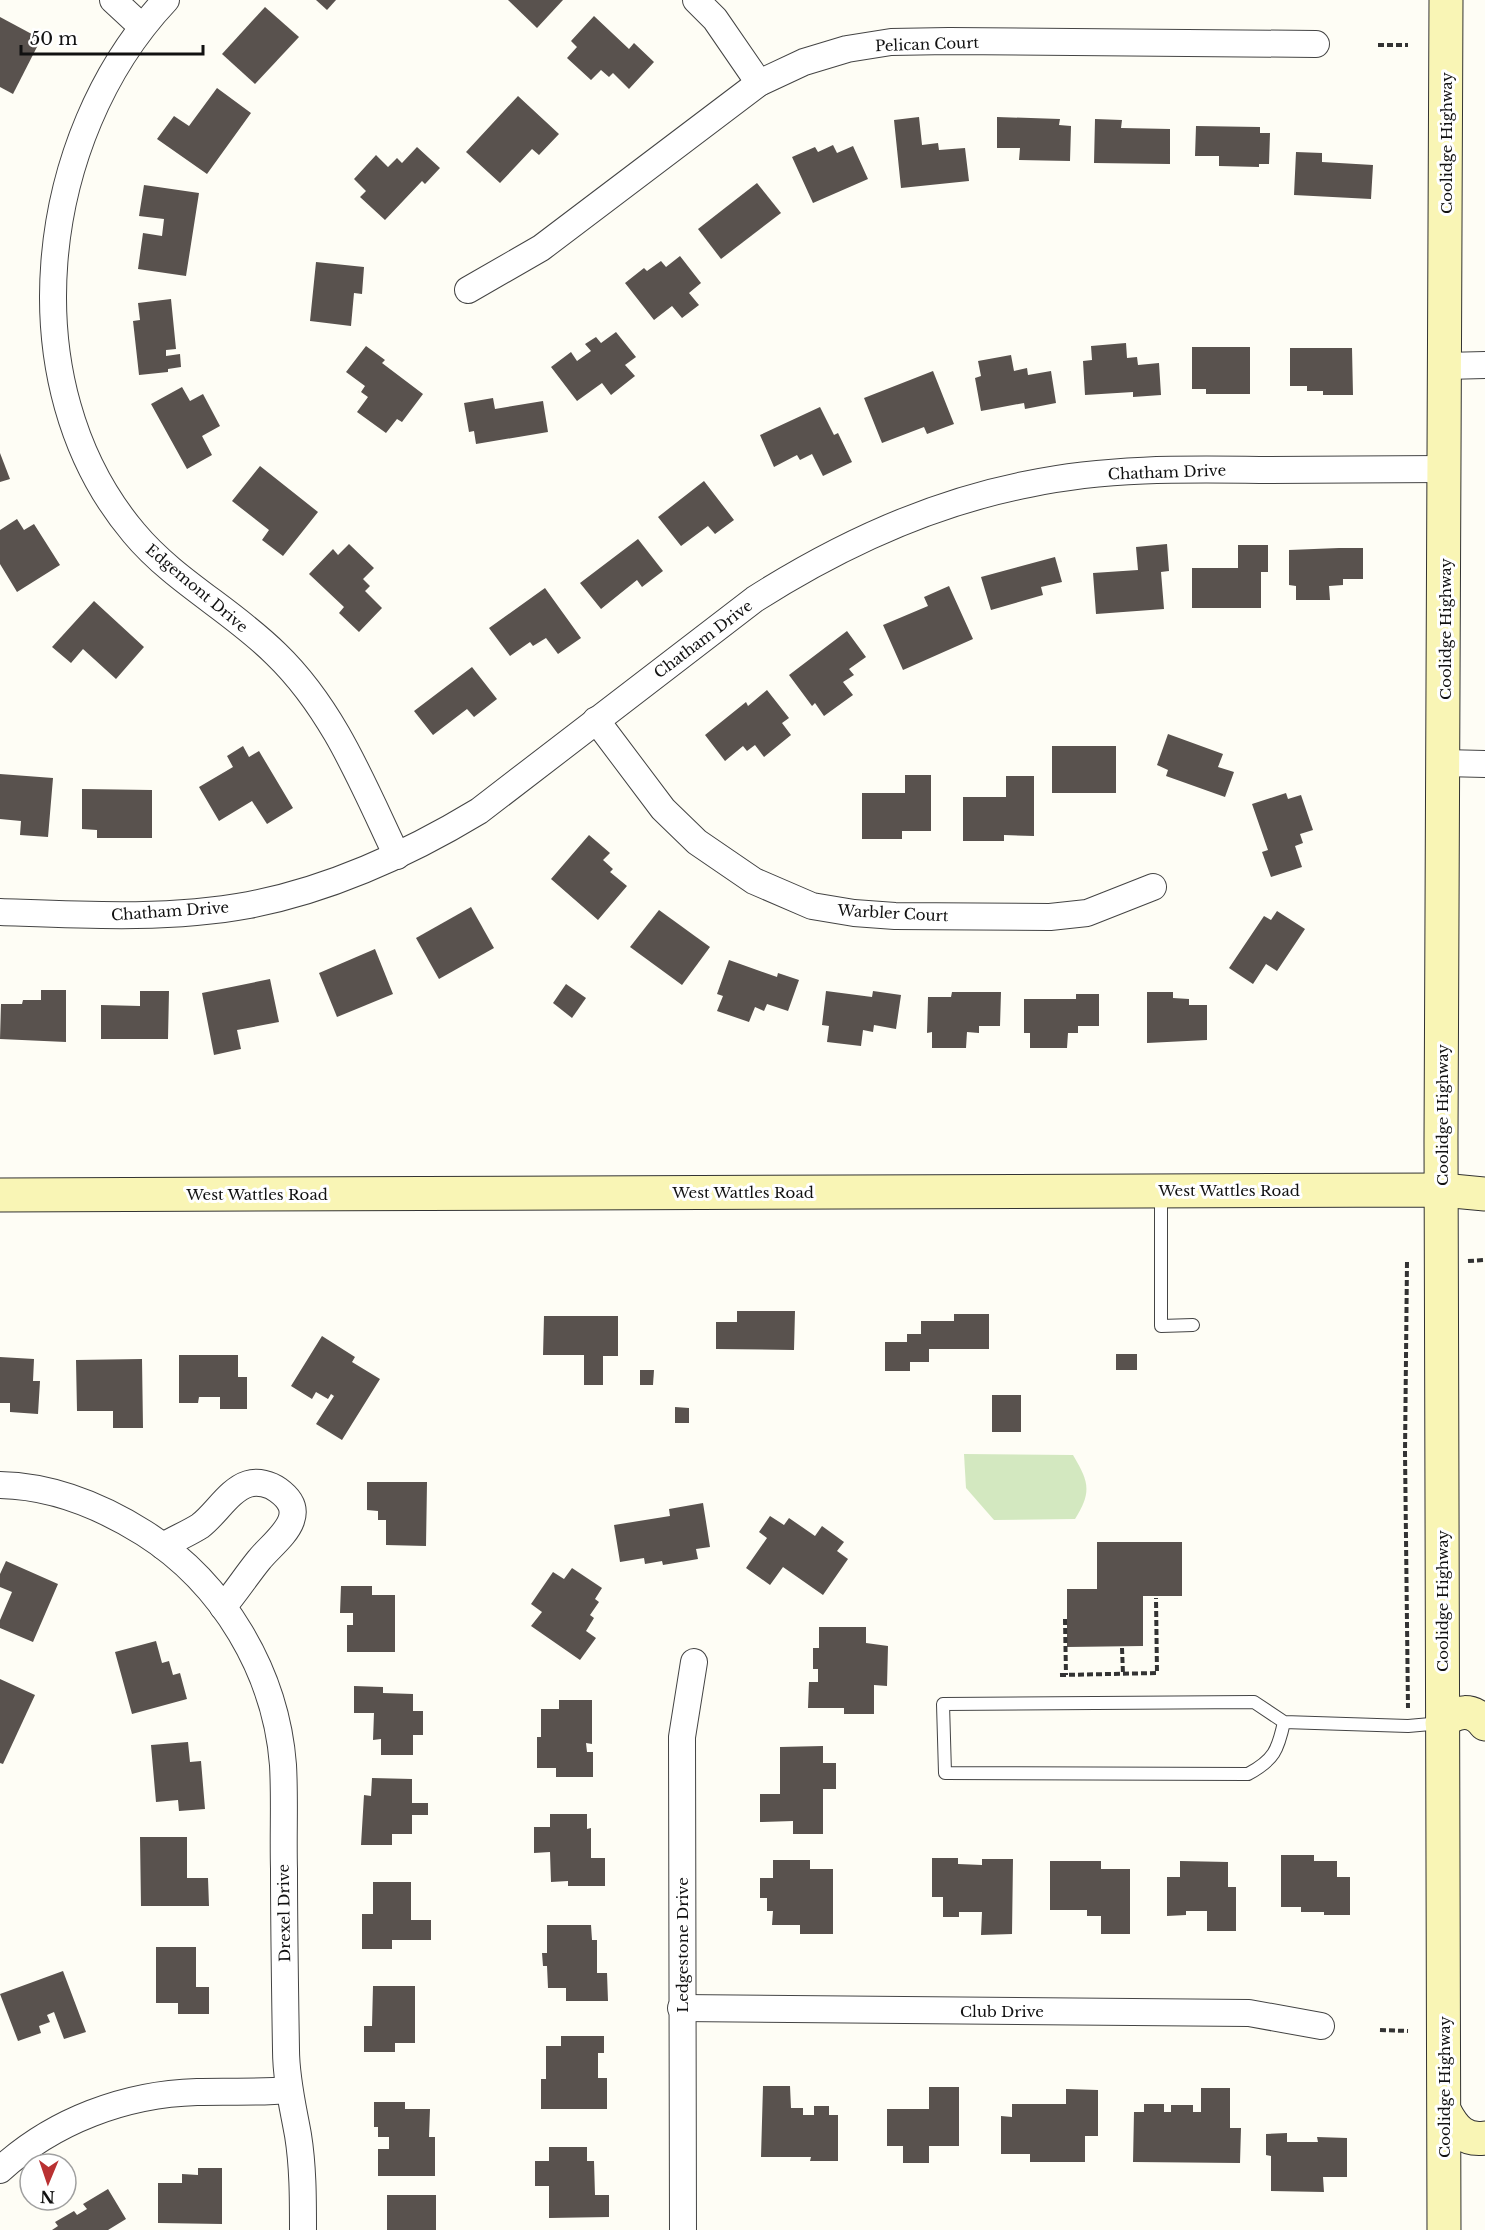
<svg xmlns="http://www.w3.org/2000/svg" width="1485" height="2230" viewBox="0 0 1485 2230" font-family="'Libre Baskerville',serif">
  <rect width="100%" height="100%" fill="#fefdf5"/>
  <path fill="#d3e8c0" d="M964 1454 1073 1455C1089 1482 1092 1492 1075 1519L994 1520 966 1488Z"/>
  <g fill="#59524e">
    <polygon points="316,0 336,0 327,10"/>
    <polygon points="508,0 563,0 537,28"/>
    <polygon points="265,7 299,37 255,84 222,54"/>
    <polygon points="594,16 629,49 634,43 654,62 629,89 613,73 609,77 601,70 591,80 567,58 577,47 571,41"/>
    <polygon points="0,17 41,39 13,94 0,87"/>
    <polygon points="217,88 251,113 207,174 157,139 174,116 189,126"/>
    <polygon points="518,96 559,134 539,155 532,149 500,183 466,152"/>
    <polygon points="919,117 922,145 938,143 939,150 965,148 969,181 901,188 894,120"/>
    <polygon points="997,117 1060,119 1059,125 1071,126 1070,161 1019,160 1020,148 997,148"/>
    <polygon points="1095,119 1122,120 1121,128 1170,129 1170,164 1094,163"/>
    <polygon points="1196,126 1260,127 1260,133 1270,133 1269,164 1259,164 1259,167 1219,166 1219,156 1195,156"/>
    <polygon points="833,145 837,153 853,146 868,179 813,203 792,157 815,147 818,152"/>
    <polygon points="417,147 440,168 425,184 422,181 385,220 360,197 366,191 354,179 376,155 388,167 397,158 402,163"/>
    <polygon points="1296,152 1322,153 1322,162 1373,165 1371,199 1294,195"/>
    <polygon points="757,183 781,213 721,259 698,229"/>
    <polygon points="144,185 199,193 186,276 138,269 143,233 162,236 164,219 139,216"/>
    <polygon points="680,256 701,283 689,293 699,305 682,318 672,306 654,320 625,283 644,268 647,271 661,261 666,267"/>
    <polygon points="316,262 364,267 362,294 354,293 351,326 310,321"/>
    <polygon points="171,299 176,349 166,350 166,356 180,354 181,367 168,369 168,372 139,375 133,321 140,320 138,303"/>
    <polygon points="616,332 636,357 625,365 635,376 611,395 602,383 577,401 551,367 571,352 577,361 591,351 585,344 596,337 601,343"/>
    <polygon points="1126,343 1127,358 1137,357 1138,365 1159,363 1161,395 1133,397 1133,392 1085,395 1083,361 1092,360 1091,346"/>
    <polygon points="366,346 385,360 382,363 423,394 402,422 397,419 386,433 357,412 368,397 361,392 365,386 346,372"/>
    <polygon points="1192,347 1250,347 1250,394 1206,394 1206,389 1192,389"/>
    <polygon points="1290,348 1352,348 1353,395 1323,395 1323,391 1307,391 1307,386 1290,386"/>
    <polygon points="1011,355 1014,371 1027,368 1028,375 1051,371 1056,403 1025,409 1024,403 981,411 975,378 981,376 978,361"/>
    <polygon points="933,371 954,424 927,434 924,427 882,443 864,398"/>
    <polygon points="182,387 190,401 203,394 220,426 202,436 212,455 187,469 151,404"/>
    <polygon points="493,398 495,409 543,401 548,432 476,444 474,431 469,432 464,403"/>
    <polygon points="820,407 834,435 838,433 852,462 823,476 812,454 800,460 797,455 774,467 760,435"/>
    <polygon points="0,453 10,479 0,482"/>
    <polygon points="260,466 318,512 283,556 262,540 269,530 232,501"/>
    <polygon points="704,481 734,520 715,534 708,526 681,546 658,517"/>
    <polygon points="17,519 24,530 34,524 60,565 17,592 0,564 0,530"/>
    <polygon points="638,539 663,571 642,587 637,580 601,609 580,583"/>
    <polygon points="349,544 374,568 363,579 370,586 365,591 382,608 359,632 339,613 344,607 309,574 333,549 338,555"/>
    <polygon points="1167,544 1169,571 1161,572 1164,609 1096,614 1093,573 1138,570 1136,547"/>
    <polygon points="1238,545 1268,545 1268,572 1261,572 1261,608 1192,608 1192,568 1238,568"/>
    <polygon points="1339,548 1363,548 1363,579 1343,579 1343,585 1329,586 1330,600 1296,600 1296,586 1289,585 1289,550"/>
    <polygon points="1055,557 1062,582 1041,587 1043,595 991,610 981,577"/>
    <polygon points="949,586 973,639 903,670 883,625 928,606 924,597"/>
    <polygon points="545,588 581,638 558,654 546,638 533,646 530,642 510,656 489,628"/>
    <polygon points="94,601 144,647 116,679 83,649 71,663 52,647"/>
    <polygon points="847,631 866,657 849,669 854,675 843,682 853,695 824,716 815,703 812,706 789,675"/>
    <polygon points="472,667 497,699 474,717 467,709 433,735 414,711"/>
    <polygon points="767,690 789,718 782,723 791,735 764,757 755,745 747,751 743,746 725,761 705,735 746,702 748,706"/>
    <polygon points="1168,734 1223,754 1218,767 1234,772 1225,797 1166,776 1168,770 1157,765"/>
    <polygon points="243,746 249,757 259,751 293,808 267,824 252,801 219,821 199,787 233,767 227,756"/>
    <rect x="1052" y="746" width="64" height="47"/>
    <polygon points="0,774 53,778 48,837 20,835 21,821 0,819"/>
    <polygon points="905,775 931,775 931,831 902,831 902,839 862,839 862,793 905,793"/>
    <polygon points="1006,776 1034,776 1034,836 1004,835 1004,841 963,841 963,797 1006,797"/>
    <polygon points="82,789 152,790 152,838 97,838 97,830 82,829"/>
    <polygon points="1286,793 1288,799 1301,795 1313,830 1300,834 1303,843 1295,846 1302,867 1271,877 1262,852 1268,850 1252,804"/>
    <polygon points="589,835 610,853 603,860 613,869 610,872 627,886 598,920 551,879"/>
    <polygon points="471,907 494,948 439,979 416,938"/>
    <polygon points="659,910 710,947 682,985 630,947"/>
    <polygon points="1277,911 1305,929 1277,971 1266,964 1253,984 1229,968 1264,916 1271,920"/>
    <polygon points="375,949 393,994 337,1017 319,973"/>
    <polygon points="729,960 777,977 778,973 799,980 788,1011 767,1004 764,1011 755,1007 749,1022 717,1011 723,996 717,994"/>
    <polygon points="270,979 279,1022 237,1030 241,1049 214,1055 202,993"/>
    <polygon points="566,984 586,998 572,1018 553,1003"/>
    <polygon points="41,990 66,990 66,1042 0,1039 1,1004 22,1004 23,1000 41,1000"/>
    <polygon points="140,991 169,991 168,1039 101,1039 101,1005 140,1006"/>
    <polygon points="826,991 872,997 873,991 901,995 896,1029 874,1025 873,1032 863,1030 861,1046 827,1042 829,1026 822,1025"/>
    <polygon points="952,992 1001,992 1000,1026 979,1026 979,1033 967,1032 966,1048 932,1048 932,1032 927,1033 928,997 951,997"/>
    <polygon points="1147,992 1173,992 1173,998 1189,999 1189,1005 1207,1005 1207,1040 1147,1043"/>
    <polygon points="1076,994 1099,994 1099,1026 1078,1026 1078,1033 1068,1033 1067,1048 1030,1048 1030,1033 1024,1033 1024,999 1076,999"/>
    <polygon points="737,1311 795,1311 794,1350 716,1349 716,1322 737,1322"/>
    <polygon points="954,1314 989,1314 989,1349 929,1349 929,1362 910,1362 910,1371 885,1371 885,1342 907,1342 907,1334 921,1334 921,1321 954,1321"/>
    <polygon points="544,1316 618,1316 618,1356 603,1356 603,1385 584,1385 584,1355 543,1355"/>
    <polygon points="322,1336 355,1357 352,1362 380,1379 342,1440 316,1424 334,1396 331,1394 328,1399 316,1392 312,1399 291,1386"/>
    <rect x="1116" y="1354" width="21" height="16"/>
    <polygon points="179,1355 238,1355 238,1377 247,1377 247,1409 220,1409 220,1397 199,1397 198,1403 179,1403"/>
    <polygon points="0,1357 34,1359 33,1381 40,1381 38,1414 10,1412 10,1403 0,1403"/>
    <polygon points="142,1359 143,1428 113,1428 113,1411 77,1411 76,1360"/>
    <polygon points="640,1370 654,1370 653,1385 640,1385"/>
    <rect x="992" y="1395" width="29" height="37"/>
    <polygon points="675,1407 689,1408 689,1423 675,1423"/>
    <polygon points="367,1482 427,1482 426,1546 386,1545 386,1520 378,1520 378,1511 367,1510"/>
    <polygon points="703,1503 710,1547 696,1549 698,1559 663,1565 662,1561 645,1564 644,1558 620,1562 614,1525 670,1516 669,1509"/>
    <polygon points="770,1516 784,1525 789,1518 815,1536 822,1526 844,1542 837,1551 848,1559 823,1595 783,1567 770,1585 746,1568 767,1538 759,1532"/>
    <polygon points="1097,1542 1182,1542 1182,1596 1143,1596 1143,1646 1067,1647 1067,1589 1097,1589"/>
    <polygon points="6,1561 58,1584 33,1642 0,1628 0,1620 12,1592 0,1587 0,1574"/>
    <polygon points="572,1568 602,1588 595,1599 599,1602 590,1615 594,1618 586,1631 596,1638 580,1660 531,1626 542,1612 531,1604 553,1572 564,1579"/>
    <polygon points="341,1586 372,1586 372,1595 395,1595 395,1652 347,1652 347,1625 353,1625 353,1613 340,1613"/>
    <polygon points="819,1627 866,1627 866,1643 888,1646 887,1686 874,1685 874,1714 844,1714 844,1708 808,1708 809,1682 818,1682 818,1669 813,1669 813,1648 819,1648"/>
    <polygon points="156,1641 162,1663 169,1661 173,1675 180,1673 187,1699 132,1714 115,1652"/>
    <polygon points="0,1679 35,1695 3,1764 0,1763"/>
    <polygon points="354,1686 383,1687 383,1693 413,1694 413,1711 423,1711 423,1735 413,1735 413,1755 381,1755 381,1739 373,1740 374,1713 354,1713"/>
    <polygon points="559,1700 592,1700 592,1744 586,1743 587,1752 593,1752 593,1777 556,1777 556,1768 537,1768 537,1737 541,1737 541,1709 559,1709"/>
    <polygon points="188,1742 190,1762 201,1761 205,1809 179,1811 178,1800 156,1802 151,1745"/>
    <polygon points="823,1746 823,1763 836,1763 836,1789 823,1789 823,1834 793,1834 793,1821 760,1822 760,1794 780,1794 780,1747"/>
    <polygon points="372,1778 412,1779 412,1803 428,1803 428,1815 412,1815 412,1834 392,1834 392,1845 361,1845 364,1795 371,1796"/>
    <polygon points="550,1814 587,1814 587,1829 591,1828 591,1858 605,1858 605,1886 568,1886 568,1881 551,1882 550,1852 534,1853 534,1827 550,1827"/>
    <polygon points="140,1837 187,1837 187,1878 208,1878 209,1906 141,1906"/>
    <polygon points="1281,1855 1314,1855 1314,1861 1337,1861 1337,1877 1350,1877 1350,1915 1324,1915 1324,1912 1301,1912 1301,1907 1281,1907"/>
    <polygon points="932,1858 958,1858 958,1864 982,1865 982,1859 1013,1859 1012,1934 981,1935 982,1912 959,1912 959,1917 943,1917 943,1897 932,1897"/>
    <polygon points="773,1860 810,1860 810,1869 833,1869 833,1934 800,1934 800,1925 772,1925 773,1911 767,1911 767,1898 760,1898 760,1878 773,1878"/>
    <polygon points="1050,1861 1101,1861 1101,1869 1130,1869 1130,1934 1101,1934 1101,1916 1087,1916 1087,1910 1050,1910"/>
    <polygon points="1180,1861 1228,1862 1228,1887 1236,1887 1236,1931 1207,1931 1207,1911 1186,1911 1186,1915 1167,1916 1167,1877 1180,1877"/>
    <polygon points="373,1882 411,1882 411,1920 431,1920 431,1940 392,1940 392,1949 362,1949 362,1914 373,1914"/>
    <polygon points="547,1925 591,1925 592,1940 597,1940 597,1973 607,1973 608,2001 566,2001 566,1988 548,1988 547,1966 543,1966 542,1953 547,1953"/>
    <polygon points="156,1947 196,1947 196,1987 209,1987 209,2014 178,2014 178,2003 156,2003"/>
    <polygon points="63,1971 86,2032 64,2039 54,2012 47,2015 50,2022 39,2026 41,2033 18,2041 0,1994"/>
    <polygon points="373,1986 415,1986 415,2043 395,2043 395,2052 364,2052 364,2026 372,2026"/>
    <polygon points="561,2036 604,2036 604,2053 598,2053 598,2078 607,2078 607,2109 541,2109 541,2079 546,2079 546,2046 561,2046"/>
    <polygon points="763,2086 790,2086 791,2108 803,2108 803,2115 814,2115 814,2106 829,2106 829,2115 838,2115 838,2161 810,2161 811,2157 761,2157"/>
    <polygon points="929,2087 959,2087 959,2146 929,2146 929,2163 903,2163 903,2146 887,2146 887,2109 929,2109"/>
    <polygon points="1201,2088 1230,2088 1230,2128 1241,2128 1240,2163 1133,2162 1134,2112 1144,2112 1144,2104 1164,2104 1164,2112 1171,2112 1171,2105 1193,2105 1193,2112 1201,2112"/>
    <polygon points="1066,2089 1098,2090 1098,2136 1085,2136 1085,2162 1030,2162 1030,2154 1001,2154 1001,2116 1012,2117 1012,2104 1066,2104"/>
    <polygon points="374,2102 405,2102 405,2109 430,2109 429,2137 435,2137 435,2176 378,2176 378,2149 389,2149 389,2137 378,2137 378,2127 374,2127"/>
    <polygon points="1287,2133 1287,2142 1318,2142 1317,2137 1347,2138 1347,2177 1323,2177 1324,2192 1271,2191 1271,2156 1266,2155 1266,2134"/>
    <polygon points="549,2147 587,2147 587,2161 594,2161 595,2195 609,2195 609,2217 549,2218 549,2186 535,2186 535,2161 549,2161"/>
    <polygon points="198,2168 222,2168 222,2224 158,2223 158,2183 182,2183 182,2174 198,2175"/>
    <polygon points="108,2189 126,2219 108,2230 52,2230 58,2226 55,2222 74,2211 77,2215 87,2209 83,2204"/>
    <rect x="387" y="2195" width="49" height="35"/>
  </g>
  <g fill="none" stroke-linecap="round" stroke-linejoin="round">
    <g stroke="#444" stroke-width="14">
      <g id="lane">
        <polyline points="1161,1191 1161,1326 1193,1325"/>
        <path d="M1284 1722C1278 1750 1274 1760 1248 1774L945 1773 943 1704 1254 1702 1284 1722 1408 1726 1442 1723"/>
      </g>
    </g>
    <g stroke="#444" stroke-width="28">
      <g id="street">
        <polyline points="113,0 141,26"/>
        <path d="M166 0C37 137 8 384 134 533 174 581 232 610 276 654 334 710 363 785 397 856"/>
        <polyline points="696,0 715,19 759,83"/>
        <polyline points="468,290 541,248 759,83 804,62 847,49 891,42 949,41 1316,44"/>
        <polyline points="1445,366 1485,365"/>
        <polyline points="596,720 663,809 697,842 754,881 812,906 854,913 895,916 1050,917 1087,913 1153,887"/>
        <polyline points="1444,763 1485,764"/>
        <path d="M0 912C83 915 167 920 249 905 332 889 408 854 479 811L755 599C840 545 930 503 1029 484 1105 468 1182 469 1260 470 1322 470 1383 469 1445 469"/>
        <path d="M0 1485C52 1486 101 1506 144 1533 223 1583 276 1672 283 1765 285 1800 283 1835 284 1869 284 1930 285 1990 286 2050 286 2079 293 2107 298 2135 303 2166 303 2198 303 2230"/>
        <path d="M163 1546C175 1539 189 1533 200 1526 216 1514 229 1490 248 1484 258 1481 270 1484 278 1490 314 1516 274 1541 259 1560 246 1576 236 1592 223 1607"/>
        <polyline points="681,2008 1249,2013 1321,2026"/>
        <path d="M0 2170C53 2121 125 2094 197 2092 228 2091 258 2093 289 2090"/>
        <polyline points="683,2230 682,1737 694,1662"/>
      </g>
    </g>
    <g stroke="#333" stroke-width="35">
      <g id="secondary">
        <polyline points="0,1195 1442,1190 1485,1194"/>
        <path d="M1442 1723C1456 1710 1473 1708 1485 1724"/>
        <path d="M1445 2112C1454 2129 1464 2141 1485 2138"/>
        <polyline points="1444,2230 1441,1141 1446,0"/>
      </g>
    </g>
    <g stroke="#333" stroke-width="4" stroke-dasharray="6 3" stroke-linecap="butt">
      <polyline points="1378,45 1408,45"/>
      <polyline points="1468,1261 1485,1260"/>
      <polyline points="1407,1262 1405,1452 1408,1708"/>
      <polyline points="1065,1619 1066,1675"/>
      <polyline points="1122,1648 1123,1674"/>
      <polyline points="1060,1675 1157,1673 1156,1598"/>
      <polyline points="1380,2030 1408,2031"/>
    </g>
    <use href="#lane" stroke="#fff" stroke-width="12"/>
    <use href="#street" stroke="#fff" stroke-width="26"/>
    <use href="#secondary" stroke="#f9f5b5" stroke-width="33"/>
  </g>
  <g text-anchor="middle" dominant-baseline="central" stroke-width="6" stroke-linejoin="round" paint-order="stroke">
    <g font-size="15" fill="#111" stroke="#fff">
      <text transform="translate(927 44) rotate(-2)">Pelican Court</text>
      <text transform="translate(1446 143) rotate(-90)">Coolidge Highway</text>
      <text transform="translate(1167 472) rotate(-2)">Chatham Drive</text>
      <text transform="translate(197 588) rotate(40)">Edgemont Drive</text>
      <text transform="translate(1445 629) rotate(-90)">Coolidge Highway</text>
      <text transform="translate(703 639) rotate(-37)">Chatham Drive</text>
      <text transform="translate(170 911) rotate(-4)">Chatham Drive</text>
      <text transform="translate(893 913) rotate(3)">Warbler Court</text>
      <text transform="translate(1442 1115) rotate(-90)">Coolidge Highway</text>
      <text x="1229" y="1190">West Wattles Road</text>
      <text x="743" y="1192">West Wattles Road</text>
      <text x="257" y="1194">West Wattles Road</text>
      <text transform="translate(1442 1601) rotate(-90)">Coolidge Highway</text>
      <text transform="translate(284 1913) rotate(-91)">Drexel Drive</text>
      <text transform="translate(682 1945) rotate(-90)">Ledgestone Drive</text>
      <text x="1002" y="2011">Club Drive</text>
      <text transform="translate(1444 2087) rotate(-90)">Coolidge Highway</text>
    </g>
  </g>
  <g transform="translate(48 2182) rotate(182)"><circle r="28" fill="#ffffff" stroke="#a0a0a0" stroke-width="1.5"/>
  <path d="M0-4.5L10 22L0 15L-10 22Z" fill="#b93132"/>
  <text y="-9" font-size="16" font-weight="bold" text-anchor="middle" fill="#111111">N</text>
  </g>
  <path d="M21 45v9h182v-9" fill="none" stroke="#111111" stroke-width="3"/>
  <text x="30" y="45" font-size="18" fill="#111111" stroke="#ffffff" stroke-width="4.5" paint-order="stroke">50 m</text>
</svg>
